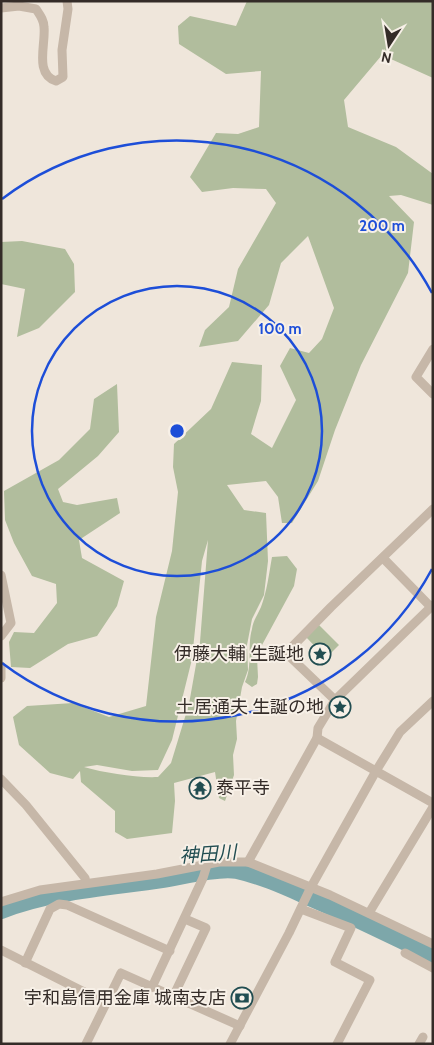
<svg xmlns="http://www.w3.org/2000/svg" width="434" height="1045" viewBox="0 0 434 1045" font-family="Cabin,'Noto Sans JP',sans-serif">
  <rect width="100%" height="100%" fill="#efe6db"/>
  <g fill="#b1bd9d" fill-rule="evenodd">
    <path d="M247 1H433V78L382 55 344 100 348 127 396 147 433 174V205L401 195 389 196 414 222 408 273 361 365 335 430 318 481 292 523H282L278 497 266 481 227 485 244 510 266 513 268 561 264 595 252 619 247 645 248 670 242 687 236 721 237 739 233 755 234 775 225 801 219 798 215 772 174 783 175 801 172 833 127 839 115 832V811L81 782 80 771 73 779 50 773 19 745 13 717 27 706 73 703 109 717 146 706 156 617 172 551 178 492 173 467 174 444 211 409 232 362 262 365 261 401 251 434 272 448 296 400 280 366 290 348 309 353 322 339 334 308 308 236 281 263 269 305 238 341 199 347 205 330 229 307 238 269 276 203 266 189 233 188 202 192 190 177 216 133 238 134 259 127 261 71 226 74 179 44 178 26 190 16 236 26ZM208 540 200 642 189 704 171 763 158 777C136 778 105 773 84 767L97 765 132 771 158 770 172 740 192 659 202 561Z"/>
    <polygon points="22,241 65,249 74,264 75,292 39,328 17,337 25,289 1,284 1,242"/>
    <polygon points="117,384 119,432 98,456 58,489 63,502 77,505 117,498 120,513 79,540 82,558 124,581 117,606 97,636 68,644 30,668 11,667 9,642 14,632 34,633 57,603 56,584 32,576 14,543 5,520 4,491 59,460 90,429 94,399"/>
    <path d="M287 556 297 569 294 586 262 645 257 657 258 677 257 684 252 687 245 682C253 666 247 646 252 629 253 621 258 614 261 607 267 591 269 574 272 557Z"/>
    <polygon points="318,624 339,645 326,658 306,637"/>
  </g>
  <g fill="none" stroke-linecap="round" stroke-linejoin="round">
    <path stroke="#7da7aa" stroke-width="18" d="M1 910C53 890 108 887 162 879 182 876 219 866 237 870 264 876 287 887 312 898 353 916 393 936 433 955"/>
    <g stroke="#c6b7a8" stroke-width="9">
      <path d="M1 8 19 6 36 9C40 15 44 20 44 27 46 44 34 74 56 81L63 77 62 50 68 9 67 1"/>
      <polyline points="433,349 416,377 433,394"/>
      <polyline points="383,558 431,607"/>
      <polyline points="1,575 11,623 1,636"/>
      <polyline points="1,666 1,678"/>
      <polyline points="335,700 286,653 331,607 433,509"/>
      <polyline points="317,738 433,803"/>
      <polyline points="1,779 26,805 85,878 86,883"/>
      <polyline points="248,862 317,738 318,728 335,700 433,605"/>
      <polyline points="1,902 40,890 157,874 219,862 248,862 330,895 433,944"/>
      <polyline points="301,909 351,928 335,962 370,980 337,1044"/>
      <polyline points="369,913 433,807"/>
      <polyline points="1,950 106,1003"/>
      <polyline points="405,953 433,968"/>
      <polyline points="25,963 50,909 59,904 67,905 170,951"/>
      <polyline points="152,987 203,878 207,865"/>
      <polyline points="173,997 206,928 185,919"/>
      <polyline points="86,1044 121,973 240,1026"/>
      <polyline points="230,1044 289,933 311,887 376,771 400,732 433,701"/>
      <polyline points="419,1044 423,1037"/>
    </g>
  </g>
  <g fill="none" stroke="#1d4ed8" stroke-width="2.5">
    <circle cx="177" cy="431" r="145"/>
    <path d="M432 569A290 290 0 0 1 2 663M2 199A290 290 0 0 1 432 293"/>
  </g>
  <defs>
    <g id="sight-ring" transform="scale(1.125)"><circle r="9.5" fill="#f7f0e7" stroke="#214d51" stroke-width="1.5"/><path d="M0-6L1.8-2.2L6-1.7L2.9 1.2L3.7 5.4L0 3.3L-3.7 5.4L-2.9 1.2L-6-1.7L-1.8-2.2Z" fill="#214d51"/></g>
    <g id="temple-ring" transform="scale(1.125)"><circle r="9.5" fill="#f7f0e7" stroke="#214d51" stroke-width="1.5"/><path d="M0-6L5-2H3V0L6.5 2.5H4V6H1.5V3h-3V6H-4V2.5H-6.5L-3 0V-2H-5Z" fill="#214d51"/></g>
    <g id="bank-ring" transform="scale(1.125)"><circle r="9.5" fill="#f7f0e7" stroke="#214d51" stroke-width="1.5"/><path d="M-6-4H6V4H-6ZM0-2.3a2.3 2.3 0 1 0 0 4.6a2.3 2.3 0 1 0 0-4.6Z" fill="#214d51"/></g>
  </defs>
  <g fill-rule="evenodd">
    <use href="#sight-ring" x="320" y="654"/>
    <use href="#sight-ring" x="340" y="707"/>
    <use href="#temple-ring" x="200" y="788"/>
    <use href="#bank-ring" x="242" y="998"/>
  </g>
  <g text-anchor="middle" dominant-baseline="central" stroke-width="4" stroke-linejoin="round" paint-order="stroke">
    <g font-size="18" fill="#342c28" stroke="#f7f0e7" text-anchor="end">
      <text x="304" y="654">伊藤大輔 生誕地</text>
      <text x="324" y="707">土居通夫 生誕の地</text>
      <text x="216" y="788" text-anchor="start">泰平寺</text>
      <text x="226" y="998">宇和島信用金庫 城南支店</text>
    </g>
    <g font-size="19" font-style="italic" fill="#214d51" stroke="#f7f0e7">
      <text transform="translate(208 854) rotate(-4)">神田川</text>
    </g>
  </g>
  <circle cx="177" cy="431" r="8" fill="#1d4ed8" stroke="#f7f0e7" stroke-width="2.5"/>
  <g font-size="15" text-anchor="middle" font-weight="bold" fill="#1d4ed8" stroke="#f7f0e7" stroke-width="4" stroke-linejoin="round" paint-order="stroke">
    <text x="382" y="231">200 m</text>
    <text x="280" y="334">100 m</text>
  </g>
  <rect width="434" height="1045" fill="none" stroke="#342c28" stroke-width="5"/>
  <g transform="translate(389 45) rotate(192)" stroke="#f7f0e7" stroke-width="4" paint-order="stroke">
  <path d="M0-4L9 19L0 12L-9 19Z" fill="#342c28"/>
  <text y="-8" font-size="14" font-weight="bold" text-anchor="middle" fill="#342c28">N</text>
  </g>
</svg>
